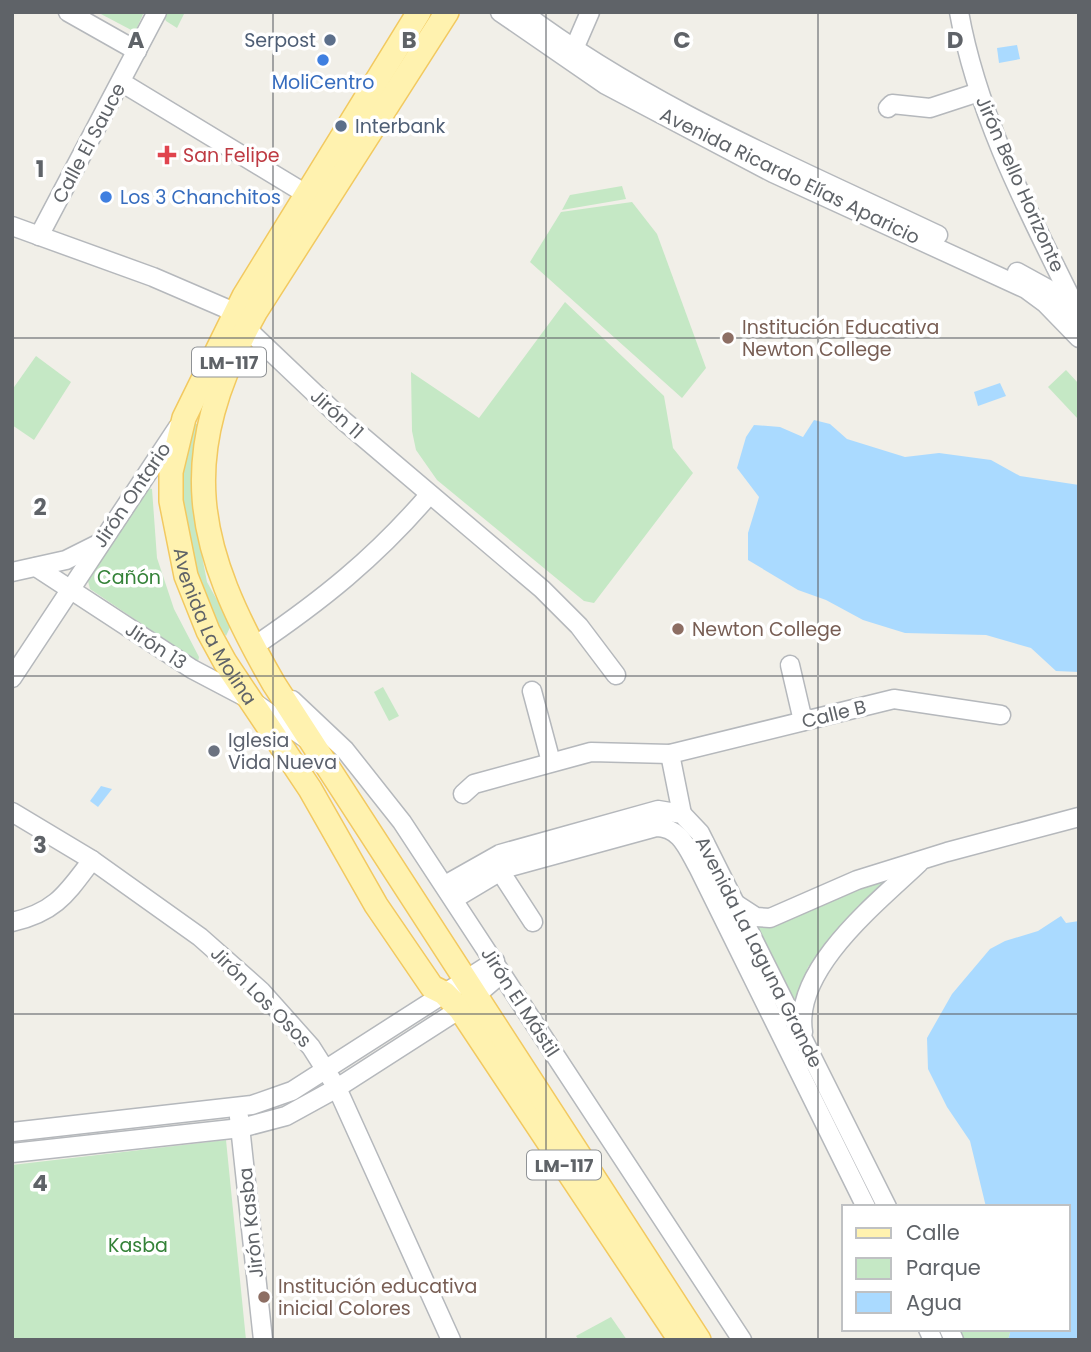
<svg xmlns="http://www.w3.org/2000/svg" width="1091" height="1352" viewBox="0 0 1091 1352" font-family="Poppins,sans-serif">
  <rect width="100%" height="100%" fill="#f1efe8"/>
  <g fill="#c5e8c5">
    <polygon points="144,12 135,32 99,13"/>
    <polygon points="185,12 177,28 166,21 162,13"/>
    <polygon points="622,186 626,199 562,210 570,195"/>
    <polygon points="632,202 657,234 706,368 682,398 530,262 561,212"/>
    <polygon points="565,302 664,396 673,448 693,473 594,603 584,601 437,480 416,450 412,431 411,372 479,418"/>
    <polygon points="36,356 71,382 34,440 12,425 12,390"/>
    <polygon points="1066,370 1079,384 1078,419 1048,387"/>
    <polygon points="191,424 198,424 198,535 207,582 231,625 226,636 206,607 179,508 178,464"/>
    <polygon points="148,488 152,489 157,558 174,609 199,657 198,662 90,589 88,581"/>
    <polygon points="383,687 399,716 389,721 374,692"/>
    <polygon points="899,871 808,967 795,1005 751,920"/>
    <polygon points="226,1140 246,1340 12,1340 12,1165"/>
    <polygon points="611,1317 627,1340 579,1340 576,1336"/>
    <polygon points="956,1329 1011,1329 1008,1340 961,1340"/>
  </g>
  <g fill="#aadaff">
    <polygon points="1017,45 1020,59 999,63 997,48"/>
    <polygon points="1000,383 1006,396 978,406 974,392"/>
    <polygon points="814,420 830,424 847,439 905,457 939,453 991,460 1020,476 1079,485 1079,672 1056,671 1031,648 986,635 905,633 863,620 826,600 798,590 748,560 748,533 759,497 737,468 746,437 754,425 780,427 803,437"/>
    <polygon points="101,786 112,789 98,807 90,801"/>
    <polygon points="1061,916 1066,923 1079,921 1079,1340 1008,1340 1011,1329 1068,1329 1068,1207 986,1207 970,1141 947,1107 928,1069 927,1038 952,994 990,949 1005,941 1038,931"/>
  </g>
  <g fill="none" stroke-linecap="round" stroke-linejoin="round">
    <g stroke="#b5b8bc" stroke-width="21">
      <g id="minor">
        <polyline points="68,12 137,51"/>
        <polyline points="500,12 606,85 773,173 1026,289 1045,303 1079,338"/>
        <path d="M522 12C648 107 797 168 938 235"/>
        <path d="M959 12C978 118 1030 215 1077 310"/>
        <polyline points="574,49 590,12"/>
        <polyline points="121,82 306,194"/>
        <polyline points="888,108 892,104 930,108 979,92"/>
        <polyline points="12,226 153,277 225,308 344,421 542,589 579,626 616,675"/>
        <polyline points="39,236 157,12"/>
        <polyline points="1017,272 1048,289 1079,319"/>
        <polyline points="36,567 192,669 249,699 308,740"/>
        <polyline points="12,572 66,560 98,544"/>
        <path d="M253 647C321 601 375 558 429 495"/>
        <polyline points="790,665 803,721"/>
        <polyline points="12,678 178,427"/>
        <polyline points="532,691 551,762"/>
        <polyline points="292,700 345,750 402,822 742,1340"/>
        <polyline points="670,754 682,814"/>
        <polyline points="463,794 474,784 591,752 670,754 894,699 1001,715"/>
        <polyline points="12,812 92,860 200,937 261,991 311,1047 337,1088 451,1340"/>
        <polyline points="500,871 533,922"/>
        <polyline points="445,885 500,854 658,810 682,814 700,833 887,1207"/>
        <path d="M454 899 506 868 656 827C681 827 688 850 699 869L866 1207"/>
        <polyline points="736,904 756,917 770,918 857,880 947,852 1079,817"/>
        <path d="M12 922C56 912 67 893 92 860"/>
        <path d="M803 1032C793 969 877 903 919 863"/>
        <polyline points="239,1117 263,1340"/>
        <polyline points="12,1132 252,1105 292,1091 495,961"/>
        <polyline points="12,1153 241,1128 286,1116 337,1088 460,1009 501,974"/>
        <polyline points="928,1329 933,1340"/>
        <polyline points="949,1329 954,1340"/>
      </g>
    </g>
    <g stroke="#f2c960" stroke-width="26">
      <g id="major">
        <path id="s1" d="M419 12 244 296 184 418 171 472V501L186 576 208 631 225 662 310 789 376 905 432 987 444 993 460 1009 680 1340"/>
        <path d="M447 12 256 311C174 458 194 545 274 684L699 1340"/>
      </g>
    </g>
    <use href="#minor" stroke="#fff" stroke-width="18"/>
    <use href="#major" stroke="#fff2af" stroke-width="23"/>
  </g>
  <path fill="none" stroke="#5f6368" stroke-width="2" stroke-opacity="0.55" d="M273 12V1340M546 12V1340M818 12V1340M12 338H1079M12 676H1079M12 1014H1079"/>
  <g fill="#5c6f8a" stroke="#fff" stroke-width="2.5">
    <circle cx="330" cy="40" r="7"/>
    <circle cx="341" cy="126" r="7"/>
  </g>
  <g fill="#3f7fe0" stroke="#fff" stroke-width="2.5">
    <circle cx="323" cy="60" r="7"/>
    <circle cx="106" cy="197" r="7"/>
  </g>
  <path fill="#e0444e" stroke="#fff" stroke-width="2.5" d="M163.5 144.5h7v7h7v7h-7v7h-7v-7h-7v-7h7z"/>
  <g fill="#8d6e63" stroke="#fff" stroke-width="2.5">
    <circle cx="728" cy="338" r="7"/>
    <circle cx="678" cy="629" r="7"/>
    <circle cx="264" cy="1297" r="7"/>
  </g>
  <circle fill="#6b7280" stroke="#fff" stroke-width="2.5" cx="214" cy="751" r="7"/>
  <g text-anchor="middle" dominant-baseline="central" stroke-width="7" stroke-linejoin="round" paint-order="stroke">
    <g fill="#fff" stroke="#8f9295" stroke-width="2">
      <rect x="192" y="347.5" width="74" height="29" rx="5"/>
      <rect x="527" y="1150.5" width="74" height="29" rx="5"/>
    </g>
    <g font-size="18" font-weight="bold" fill="#5f6368">
      <text x="229" y="362">LM-117</text>
      <text x="564" y="1165">LM-117</text>
    </g>
    <g font-size="19" fill="#4e5e75" stroke="#fff" text-anchor="end">
      <text x="316" y="40">Serpost</text>
      <text x="355" y="126" text-anchor="start">Interbank</text>
    </g>
    <g font-size="19" fill="#366cbe" stroke="#fff">
      <text x="323" y="82">MoliCentro</text>
      <text x="120" y="197" text-anchor="start">Los 3 Chanchitos</text>
    </g>
    <g font-size="19" fill="#5f6368" stroke="#fff">
      <text transform="translate(89 143) rotate(-62)">Calle El Sauce</text>
      <text transform="translate(790 176) rotate(26)">Avenida Ricardo Elías Aparicio</text>
      <text transform="translate(1020 184) rotate(66)">Jirón Bello Horizonte</text>
      <text transform="translate(337 414) rotate(42)">Jirón 11</text>
      <text transform="translate(132 495) rotate(-56)">Jirón Ontario</text>
      <text stroke="none"><textPath href="#s1" startOffset="688">Avenida La Molina</textPath></text>
      <text transform="translate(156 646) rotate(33)">Jirón 13</text>
      <text transform="translate(834 714) rotate(-14)">Calle B</text>
      <text transform="translate(759 952) rotate(63)">Avenida La Laguna Grande</text>
      <text transform="translate(261 997) rotate(45)">Jirón Los Osos</text>
      <text transform="translate(520 1002) rotate(57)">Jirón El Mástil</text>
      <text transform="translate(251 1223) rotate(-96)">Jirón Kasba</text>
    </g>
    <g font-size="19" fill="#be3a42" stroke="#fff" text-anchor="start">
      <text x="183" y="155">San Felipe</text>
    </g>
    <g font-size="19" fill="#785e54" stroke="#fff" text-anchor="start">
      <text x="742" y="327">Institución Educativa<tspan x="742" dy="22">Newton College</tspan></text>
      <text x="692" y="629">Newton College</text>
      <text x="278" y="1286">Institución educativa<tspan x="278" dy="22">inicial Colores</tspan></text>
    </g>
    <g font-size="19" fill="#348238" stroke="#fff">
      <text x="129" y="577">Cañón</text>
      <text x="138" y="1245">Kasba</text>
    </g>
    <g font-size="19" fill="#5b616d" stroke="#fff" text-anchor="start">
      <text x="228" y="740">Iglesia<tspan x="228" dy="22">Vida Nueva</tspan></text>
    </g>
  </g>
  <g font-size="23" text-anchor="middle" font-weight="bold" fill="#5f6368" stroke="#fff" stroke-width="7" stroke-linejoin="round" paint-order="stroke">
    <text x="136" y="48">A</text>
    <text x="409" y="48">B</text>
    <text x="682" y="48">C</text>
    <text x="955" y="48">D</text>
    <text x="40" y="177">1</text>
    <text x="40" y="515">2</text>
    <text x="40" y="853">3</text>
    <text x="40" y="1191">4</text>
  </g>
  <rect width="1091" height="1352" fill="none" stroke="#5f6368" stroke-width="28"/>
  <rect x="842" y="1205" width="228" height="126" fill="#ffffff" stroke="#bfc1c3" stroke-width="2"/>
  <rect x="856" y="1228" width="35" height="10" fill="#fff2af" stroke="#bfc1c3" stroke-width="2"/>
  <text x="906" y="1240" font-size="21" fill="#5f6368">Calle</text>
  <rect x="856" y="1258" width="35" height="21" fill="#c5e8c5" stroke="#bfc1c3" stroke-width="2"/>
  <text x="906" y="1275" font-size="21" fill="#5f6368">Parque</text>
  <rect x="856" y="1292" width="35" height="21" fill="#aadaff" stroke="#bfc1c3" stroke-width="2"/>
  <text x="906" y="1310" font-size="21" fill="#5f6368">Agua</text>
</svg>
